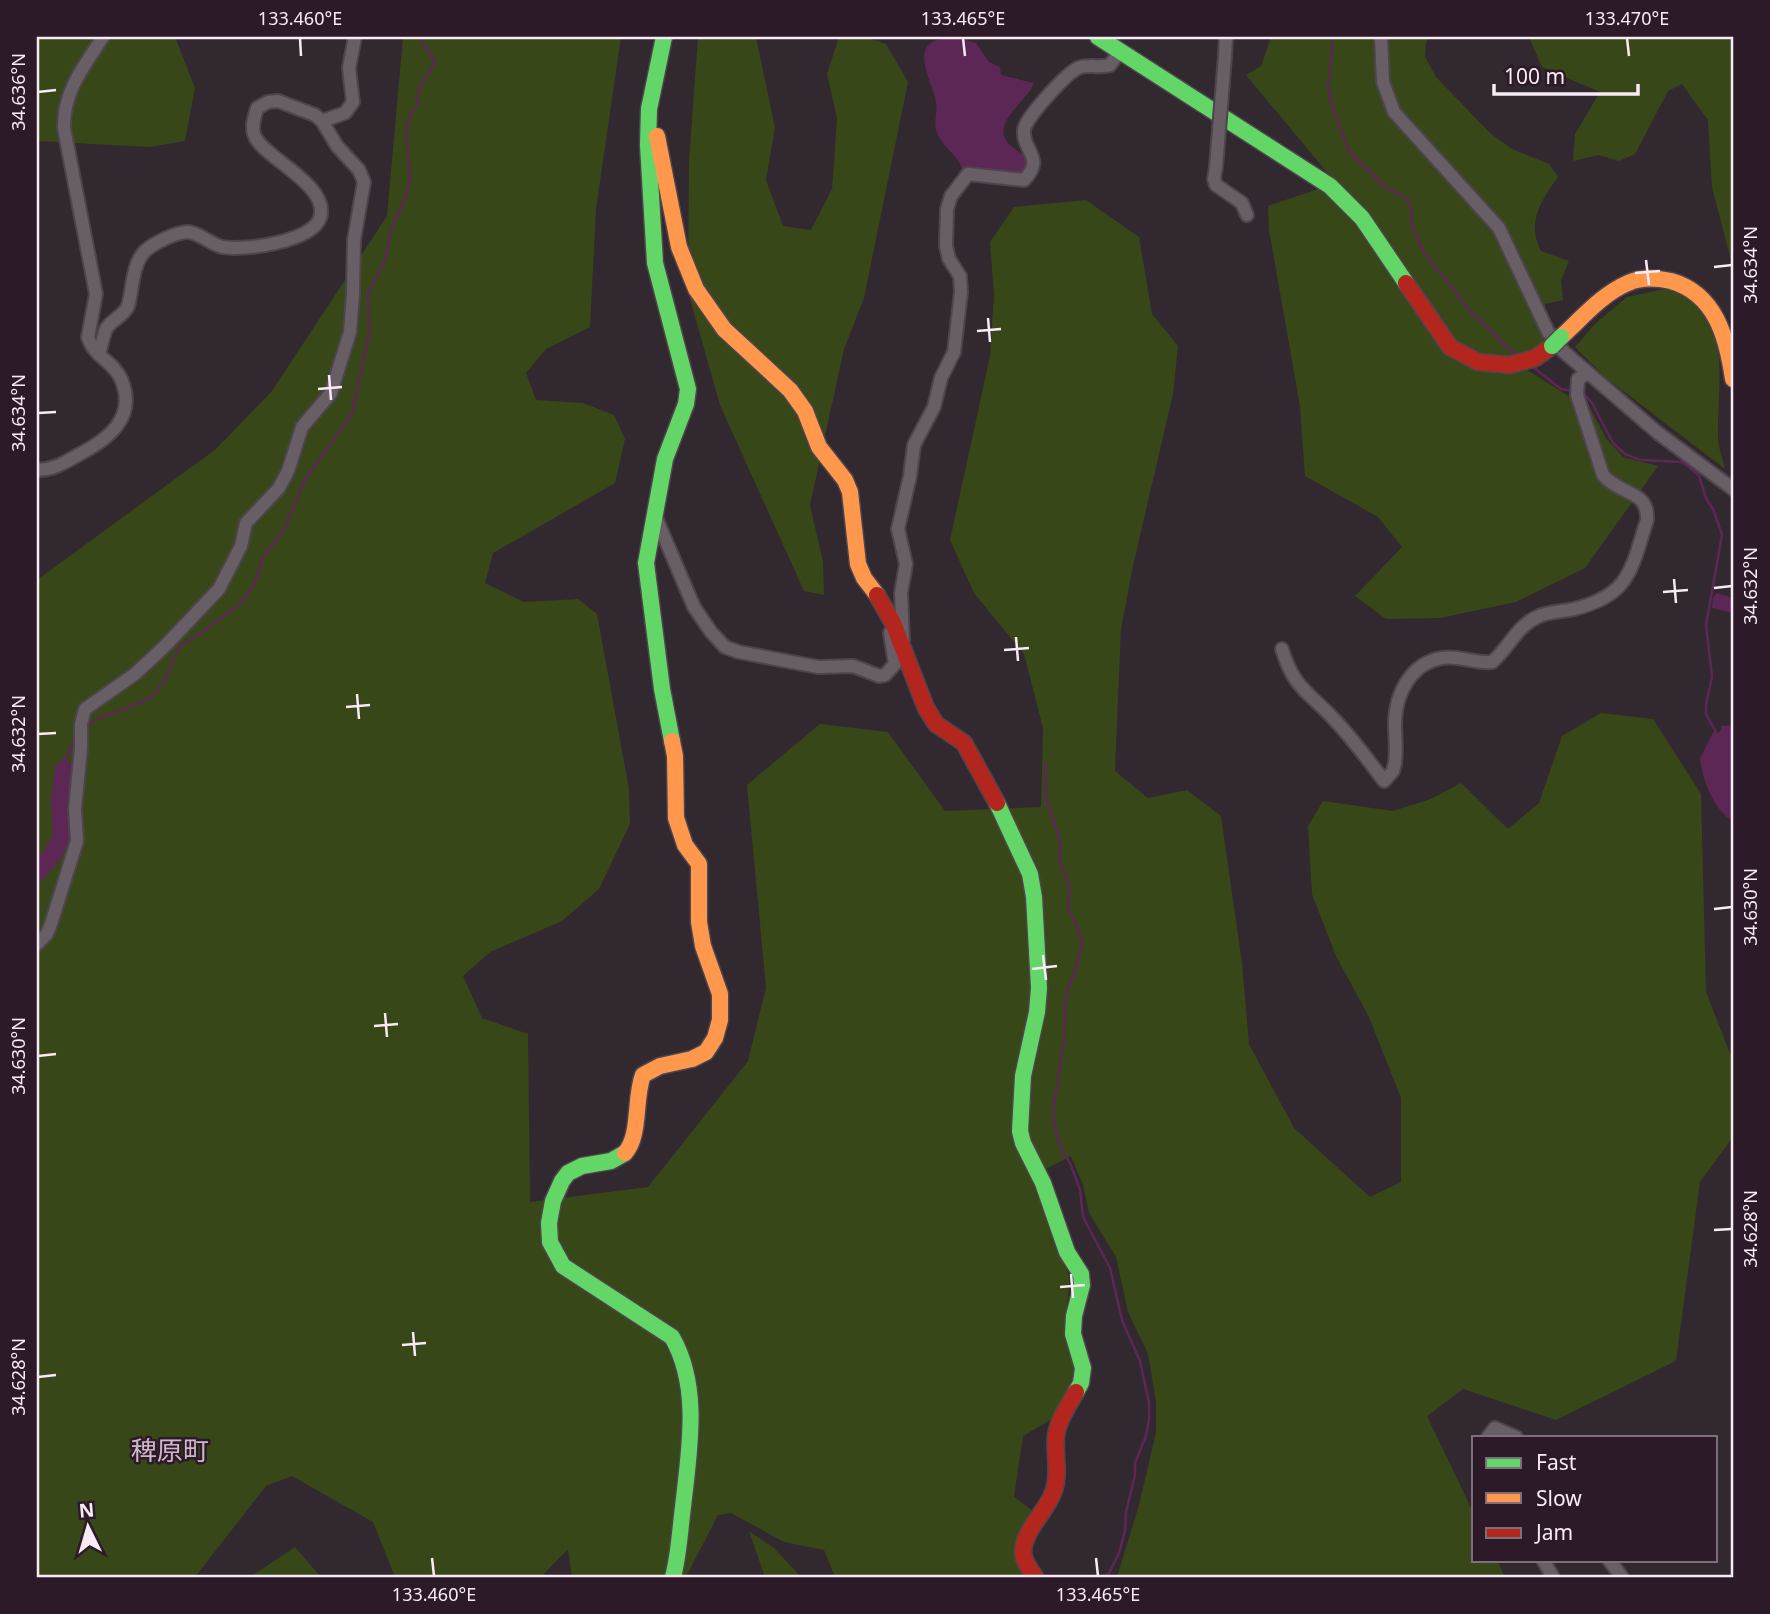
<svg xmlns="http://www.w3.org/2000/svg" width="1770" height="1614" viewBox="0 0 1770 1614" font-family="'Noto Sans','Noto Sans JP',sans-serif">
  <rect width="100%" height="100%" fill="#322830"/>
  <g fill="#384718">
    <polygon points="37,37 175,37 195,88 185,141 149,147 37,141"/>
    <path d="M403 37H621L596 209 590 327 546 349 526 373 536 400 583 403 614 415 625 439 615 483 493 553 485 583 524 602 578 599 597 614 629 789 630 824 599 889 562 921 490 952 463 976 482 1018 528 1034 530 1202 648 1187 748 1061 766 988 747 785 820 724 888 732 945 811 1041 807 1043 728 1024 654 974 593 950 540 990 356 994 295 990 242 1014 207 1086 200 1139 237 1152 314 1178 346 1173 394 1133 566 1121 629 1115 771 1148 798 1187 790 1221 816 1242 963 1249 1044 1294 1128 1370 1197 1401 1182V1098L1369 1017 1336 956 1312 894 1308 826 1323 801 1393 811 1431 799 1461 783 1508 829 1539 803 1562 736 1601 713 1653 719 1701 794 1706 992 1733 1061V1137L1700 1182 1676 1361 1556 1420 1463 1389 1427 1416 1474 1514V1560H1497L1505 1577H1117L1139 1505 1156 1432V1402L1148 1354 1128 1312 1116 1257 1089 1213 1083 1185 1071 1156 1034 1175 1070 1279 1064 1330 1068 1339 1076 1371 1057 1416 1023 1436 1014 1497 1033 1511C1015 1542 1011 1544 1028 1577H835L824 1550 784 1542 731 1513 718 1515 686 1577H572L568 1549 541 1577H395L373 1522 292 1476 266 1486 195 1577H37V580L216 449 272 391 387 216Z"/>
    <polygon points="698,37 756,37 775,128 766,180 783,226 811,230 832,189 837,118 827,74 839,37 865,37 886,44 908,82 864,298 844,349 810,505 823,562 824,595 804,591 720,405 688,292 689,161"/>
    <path d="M1271 37H1429L1426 43 1425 57 1436 77 1491 134 1512 149 1549 164 1558 177C1541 201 1526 222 1541 251L1569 261 1561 281 1563 300 1545 304 1543 343 1524 354 1527 370 1570 397 1587 402 1606 438 1623 457 1658 466 1585 568 1516 602 1440 618 1386 619 1355 596 1402 547 1378 517 1305 476 1300 406 1269 230 1268 206 1336 183 1246 75 1261 66Z"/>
    <polygon points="1529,37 1733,37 1733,268 1712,187 1708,120 1682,84 1668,91 1635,154 1619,161 1599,155 1573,161 1575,134 1600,92 1542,67"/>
    <path d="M1665 289C1679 292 1694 296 1703 308 1728 340 1717 399 1718 437 1718 448 1723 459 1725 469L1605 377 1575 347 1595 324 1627 297Z"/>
    <polygon points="749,1531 774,1548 801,1577 765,1577"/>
    <polygon points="295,1547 321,1577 250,1577"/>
  </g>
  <g fill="#5d2755">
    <path d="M955 37 976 43 989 62 1000 67 1001 75 1034 83C1028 101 988 124 1010 145 1015 150 1022 154 1028 159L1022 173 1016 175 972 167 967 168 956 185 953 183 962 168C957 155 942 146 937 133 933 123 938 111 936 101 929 73 905 39 955 37Z"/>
    <polygon points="1717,593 1732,598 1733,613 1712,608 1713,598"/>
    <path d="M1733 725V821C1714 811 1702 779 1700 758L1715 729 1717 733 1720 732 1722 726Z"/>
  </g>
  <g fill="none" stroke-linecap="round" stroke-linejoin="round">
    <g stroke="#5d2755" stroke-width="2.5">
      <polyline points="1333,37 1328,87 1331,103 1349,151 1387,188 1407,199 1411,207 1411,222 1423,251 1472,313 1517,356"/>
      <polyline points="1533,367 1561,389 1574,391"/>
      <polyline points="1581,391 1592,403 1613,443 1625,454 1641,460 1681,462 1688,466 1699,476 1706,498 1713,509 1722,535 1706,625 1712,677 1706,704 1706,714 1716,732"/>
      <polyline points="85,728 95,720 142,702 153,695 164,681 180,646 197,636 242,602 254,585 263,557 284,529 305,479 352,414 369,334 368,292 385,260 392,227 407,194 410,176 406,132 409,117 417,106 419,88 435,62 419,37"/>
      <polyline points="1046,763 1046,798 1060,841 1059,859 1070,887 1068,907 1082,939 1079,957 1067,993 1065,1007 1064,1040 1053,1110 1055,1126 1059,1144 1071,1165 1080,1190 1083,1217 1110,1268 1122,1320 1140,1361 1149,1403 1149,1420 1146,1436 1135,1463 1135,1475 1126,1512 1125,1531 1119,1553 1109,1573 1103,1577"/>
      <polyline points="64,769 66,758 75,738"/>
    </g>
    <polyline stroke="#5d2755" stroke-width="18" points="37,873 53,854 62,836 60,800 64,769"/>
    <g stroke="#4e454c" stroke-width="16">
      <g id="street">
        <polyline points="1381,37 1383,82 1394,112 1499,228 1548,332 1564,352 1658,433 1733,489"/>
        <polyline points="1225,56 1226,37"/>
        <polyline points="322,121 345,113 353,102 349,68 355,37"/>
        <polyline points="1216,167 1214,179 1216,185 1242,203 1247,215"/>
        <path d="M37 470C53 470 64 463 78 455 107 440 138 418 121 379 114 362 93 356 88 337L96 294 64 128C63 92 84 66 103 37"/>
        <polyline points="654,513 694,607 711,632 725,647 739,652 818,667 853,666 879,676 885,675 895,664 890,633"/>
        <path d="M903 641 901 593 906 564 898 529 910 476 914 445 934 407 941 378 954 352 961 292 960 276 949 259 946 246 947 209 951 196 968 174 1024 180C1046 158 1022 151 1024 130 1025 118 1067 73 1078 68 1088 64 1100 68 1110 65L1120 51"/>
        <path d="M1282 649C1293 685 1304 689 1329 714 1349 734 1367 758 1384 781L1393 771 1395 763C1397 749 1395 737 1395 724 1395 694 1411 663 1442 658 1460 655 1475 664 1492 662 1509 648 1516 627 1537 617 1548 611 1562 612 1574 609 1630 595 1631 570 1647 520 1649 490 1621 496 1603 475L1577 395 1578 379 1588 373"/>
        <path d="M37 944 47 934 51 924 77 841 75 809 81 748V724L85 709 135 674 165 646 219 589 241 546 246 523 279 488 288 471 302 427 331 393 350 332 353 294 354 240 364 182 359 170 337 146 322 121 315 115 278 101 268 102 257 108C255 116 251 126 254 134 260 157 331 184 320 218 312 242 243 251 222 247 210 244 200 233 188 232 176 232 154 243 145 251 132 264 133 289 128 306 124 316 111 320 106 329 103 337 101 347 99 355"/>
        <polyline points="1488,1437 1495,1428 1516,1437"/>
        <polyline points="1543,1560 1553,1577"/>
        <polyline points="1609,1560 1622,1577"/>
      </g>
    </g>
    <g stroke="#4e454c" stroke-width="19">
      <g id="fast">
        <polyline points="664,37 649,109 648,145 655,263 688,389 686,404 665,459 646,563 662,689 672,741"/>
        <polyline points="1098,37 1330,186 1362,218 1406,283"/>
        <polyline points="997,803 1030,874 1034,897 1039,988 1037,1012 1023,1076 1020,1131 1023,1143 1043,1183 1067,1252 1081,1274 1082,1285 1074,1316 1073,1334 1083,1368 1081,1383 1076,1392"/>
        <path d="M625 1153 611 1161 582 1166 568 1173 562 1181 553 1201 549 1223 550 1242 563 1266 672 1337C701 1388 689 1451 683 1507 680 1530 679 1554 673 1577"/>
      </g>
    </g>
    <g stroke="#4e454c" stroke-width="19">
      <g id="slow">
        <polyline points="657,136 679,247 696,289 724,329 790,390 805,411 819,447 845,480 850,492 858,564 864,578 877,595"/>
        <path d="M1561 337C1582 318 1602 294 1628 283 1641 277 1657 278 1671 281 1716 294 1727 338 1733 379"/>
        <path d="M625 1153C641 1135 634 1098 643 1075L660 1066 692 1059 706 1052 715 1038 720 1020V994L703 946 699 922V864L685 845 676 818 675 756 672 741"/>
      </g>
    </g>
    <g stroke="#4e454c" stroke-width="19">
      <g id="jam">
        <polyline points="1406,283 1450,347 1478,362 1510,365 1535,358 1552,346"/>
        <polyline points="877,595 893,623 926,708 936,724 964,743 997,803"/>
        <path d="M1035 1577C1030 1570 1024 1562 1023 1553 1023 1529 1048 1511 1054 1490 1060 1472 1054 1454 1056 1436 1058 1420 1068 1406 1076 1392"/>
      </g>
    </g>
    <use href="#street" stroke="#685f66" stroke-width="12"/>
    <use href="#fast" stroke="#63d668" stroke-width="16"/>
    <use href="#slow" stroke="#ff974d" stroke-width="16"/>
    <use href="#jam" stroke="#b3261e" stroke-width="16"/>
    <g stroke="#4e454c" stroke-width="16" stroke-linecap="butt">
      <polyline id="street-bridge" points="1216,167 1225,56"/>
    </g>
    <g stroke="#4e454c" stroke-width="19" stroke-linecap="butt">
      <polyline id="fast-bridge" points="1552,346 1561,337"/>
    </g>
    <use href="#street-bridge" stroke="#685f66" stroke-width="12"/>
    <use href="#fast-bridge" stroke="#63d668" stroke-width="16"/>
  </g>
  <path fill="none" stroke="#f8ebf5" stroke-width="2.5" d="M300 38 301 56M963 38 965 56M1627 38 1629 56M38 92 56 90M1646 260 1649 285M1714 267 1732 265M1635 273 1660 271M988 318 990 342M977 331 1001 329M329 375 331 400M318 389 342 387M38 413 56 412M1674 579 1676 603M1714 588 1732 586M1663 592 1688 590M1016 637 1018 661M1004 650 1029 648M357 694 359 719M346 707 370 705M38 734 56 733M1714 909 1732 907M1043 955 1046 980M1032 969 1057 966M385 1013 387 1037M374 1026 398 1024M38 1056 56 1054M1714 1230 1732 1229M1071 1274 1073 1298M1060 1287 1085 1285M413 1332 415 1356M402 1345 426 1343M38 1377 56 1375M432 1558 434 1576M1096 1558 1098 1576"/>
  <g text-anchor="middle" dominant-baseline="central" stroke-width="5" stroke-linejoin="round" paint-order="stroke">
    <g font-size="26" fill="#cfb7ca" stroke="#2c1a29">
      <text x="170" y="1450">稗原町</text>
    </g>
  </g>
  <rect width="1770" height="1614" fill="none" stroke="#2c1a29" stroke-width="77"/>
  <rect x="1472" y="1436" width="245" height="126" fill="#2c1a29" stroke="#7e6e7b" stroke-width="2"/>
  <rect x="1486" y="1458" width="35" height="10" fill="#63d668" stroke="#7e6e7b" stroke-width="2"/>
  <text x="1536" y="1470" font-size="21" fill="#f8ebf5">Fast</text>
  <rect x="1486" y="1493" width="35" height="10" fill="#ff974d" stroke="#7e6e7b" stroke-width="2"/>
  <text x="1536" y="1506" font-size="21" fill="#f8ebf5">Slow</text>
  <rect x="1486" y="1528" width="35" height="10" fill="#b3261e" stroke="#7e6e7b" stroke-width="2"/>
  <text x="1536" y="1540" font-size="21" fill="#f8ebf5">Jam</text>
  <g transform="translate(88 1527) rotate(355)" stroke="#2c1a29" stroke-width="5" paint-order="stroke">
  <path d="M0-5L12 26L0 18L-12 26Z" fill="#f8ebf5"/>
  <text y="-10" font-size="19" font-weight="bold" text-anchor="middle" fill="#f8ebf5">N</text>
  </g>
  <path d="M1494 84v10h144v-10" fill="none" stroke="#f8ebf5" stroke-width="3.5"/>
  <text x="1504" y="84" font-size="21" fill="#f8ebf5" stroke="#2c1a29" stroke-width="5" paint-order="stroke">100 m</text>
  <rect x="38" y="38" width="1694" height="1538" fill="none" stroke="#f8ebf5" stroke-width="2.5"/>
  <g font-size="18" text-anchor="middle" fill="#f8ebf5">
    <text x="300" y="25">133.460°E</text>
    <text x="963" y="25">133.465°E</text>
    <text x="1627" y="25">133.470°E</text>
    <text transform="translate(19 92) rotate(-90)" y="6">34.636°N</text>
    <text transform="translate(1751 265) rotate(-90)" y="6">34.634°N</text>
    <text transform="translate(19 413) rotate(-90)" y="6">34.634°N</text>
    <text transform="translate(1751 586) rotate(-90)" y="6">34.632°N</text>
    <text transform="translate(19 734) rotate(-90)" y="6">34.632°N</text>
    <text transform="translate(1751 907) rotate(-90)" y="6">34.630°N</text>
    <text transform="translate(19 1056) rotate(-90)" y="6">34.630°N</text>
    <text transform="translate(1751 1229) rotate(-90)" y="6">34.628°N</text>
    <text transform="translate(19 1377) rotate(-90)" y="6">34.628°N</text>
    <text x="434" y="1601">133.460°E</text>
    <text x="1098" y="1601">133.465°E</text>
  </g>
</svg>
